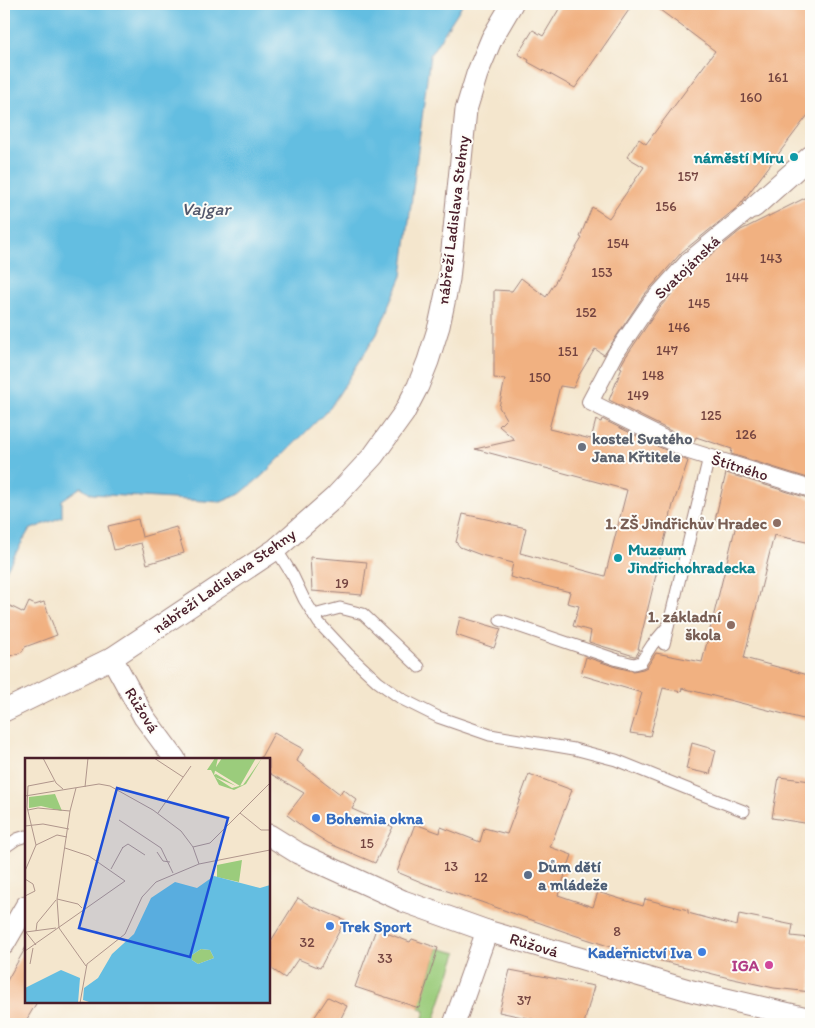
<svg xmlns="http://www.w3.org/2000/svg" width="815" height="1028" viewBox="0 0 815 1028" font-family="Itim,sans-serif">
  <rect width="100%" height="100%" fill="#fdfcf7"/>
  <filter id="ink" filterUnits="userSpaceOnUse"><feTurbulence type="fractalNoise" baseFrequency=".02" numOctaves="2"/><feDisplacementMap in="SourceGraphic" scale="10" xChannelSelector="R" yChannelSelector="G"/><feConvolveMatrix kernelMatrix="1 2 1 2 8 2 1 2 1" color-interpolation-filters="sRGB"/></filter>
  <filter id="wash" filterUnits="userSpaceOnUse"><feTurbulence type="fractalNoise" baseFrequency=".0096" numOctaves="4" result="noise"/><feDisplacementMap in="SourceGraphic" scale="20" xChannelSelector="R" yChannelSelector="G"/><feGaussianBlur stdDeviation="1.12" result="paint"/><feColorMatrix in="noise" values="0 0 0 0 0 0 0 0 0 0 0 0 0 0 0 0 0 1.4 0 .05"/><feComposite in="paint" operator="in"/></filter>
  <g filter="url(#wash)">
    <rect width="100%" height="100%" fill="#f4e6cd"/>
    <polygon fill="#9bcc7c" stroke="#727654" points="438,948 457,953 433,1024 421,1024 425,1011 419,1008"/>
    <polygon fill="#64bee1" stroke="#576e86" points="4,4 463,4 430,55 402,276 377,334 330,408 262,476 240,494 221,502 92,494 81,487 62,500 62,517 29,530 4,574"/>
    <g id="blocks">
      <g fill="#f1b181">
        <polygon points="562,4 633,4 575,88 528,62 529,60 518,54 533,30 543,36"/>
        <polygon points="652,4 811,4 811,111 739,206 682,252 644,295 604,355 595,349 579,375 573,388 560,386 549,429 591,439 596,420 601,422 602,419 688,461 673,505 638,649 640,649 636,656 634,656 589,642 591,631 573,626 579,606 567,603 570,592 510,577 513,563 481,555 460,547 456,542 463,514 491,520 526,528 520,553 605,576 627,490 475,449 515,440 499,426 506,419 499,407 505,379 494,378 494,290 512,291 521,278 546,297 582,238 580,237 592,207 609,218 644,167 627,157 639,139 646,144 715,51"/>
        <polygon points="811,195 811,479 731,454 732,449 696,437 694,442 693,442 609,400 622,368 620,367 625,358 659,308 696,267 741,230"/>
        <polygon points="726,473 811,499 811,543 774,535 744,658 811,676 811,721 682,688 681,692 663,688 650,736 630,733 642,693 581,675 586,657 616,667 633,671 643,669 647,667 656,653 702,662 736,525 715,520"/>
        <polygon points="138,519 142,537 176,527 184,553 147,564 141,543 114,550 108,526"/>
        <polygon points="310,557 367,562 362,595 312,591"/>
        <polygon points="29,602 35,605 44,602 57,635 25,647 22,652 4,658 4,603 24,613"/>
        <polygon points="460,617 501,629 494,648 456,635"/>
        <polygon points="274,733 303,749 297,761 340,794 343,789 357,800 352,809 393,827 375,863 328,843 306,829 287,815 304,793 269,773 269,759 260,759"/>
        <polygon points="692,743 716,750 710,774 686,769"/>
        <polygon points="529,774 572,790 550,847 572,855 558,895 593,907 598,892 643,906 645,899 688,910 688,913 737,926 739,914 793,925 791,936 810,938 809,944 811,945 811,992 774,988 729,978 630,953 574,935 481,902 426,884 397,872 415,824 440,833 441,827 480,842 484,828 507,834"/>
        <polygon points="779,777 811,781 811,824 772,818"/>
        <polygon points="298,898 311,906 345,920 320,968 298,959 285,978 269,967 269,944"/>
        <polygon points="376,929 410,942 412,939 438,948 419,1008 355,987"/>
        <polygon points="26,947 26,1002 37,1002 24,1024 4,1024 4,986"/>
        <polygon points="510,970 594,986 584,1024 555,1024 499,1012"/>
        <polygon points="328,997 347,1006 338,1024 310,1024"/>
      </g>
    </g>
  </g>
  <g filter="url(#ink)">
    <use href="#blocks" fill-opacity="0" stroke="#9f827c" stroke-width="1"/>
    <g fill="none" stroke-linecap="round" stroke-linejoin="round">
      <g stroke="#9f827c" stroke-width="13">
        <g id="service">
          <polyline points="276,549 293,576 304,599 319,623 348,654 378,682 402,699 438,717 490,735 574,749 616,760 685,788 744,811"/>
          <polyline points="314,615 340,608 363,614 419,667"/>
          <polyline points="500,620 618,660 634,664 641,662 652,645 668,626"/>
          <polyline points="664,644 709,457"/>
          <polyline points="4,848 17,839 26,836"/>
        </g>
      </g>
      <g stroke="#9f827c" stroke-width="18">
        <polyline id="pedestrian" points="754,207 713,240 689,260 651,302 616,353 590,402 689,451 811,489"/>
      </g>
      <g stroke="#9f827c" stroke-width="23">
        <g id="minor">
          <polyline points="754,207 811,156"/>
          <polyline points="112,658 144,717 175,759"/>
          <polyline points="4,711 112,658 276,549 334,498 373,456 404,413 418,386 428,361 439,326 449,279 466,110 477,74 492,38 512,4"/>
          <polyline points="269,835 298,853 403,901 487,931 692,991 811,1019"/>
          <polyline points="4,944 26,906"/>
          <polyline points="454,1024 487,931"/>
        </g>
      </g>
      <use href="#service" stroke="#fff" stroke-width="11"/>
      <use href="#pedestrian" stroke="#fff" stroke-width="16"/>
      <use href="#minor" stroke="#fff" stroke-width="21"/>
    </g>
  </g>
  <g fill="#0f9aa8" stroke="#fdfcf7" stroke-width="2">
    <circle cx="794" cy="157" r="5"/>
    <circle cx="618" cy="558" r="5"/>
  </g>
  <circle fill="#6b7280" stroke="#fdfcf7" stroke-width="2" cx="582" cy="447" r="5"/>
  <g fill="#8d6e63" stroke="#fdfcf7" stroke-width="2">
    <circle cx="777" cy="523" r="5"/>
    <circle cx="731" cy="625" r="5"/>
  </g>
  <g fill="#3f7fe0" stroke="#fdfcf7" stroke-width="2">
    <circle cx="316" cy="818" r="5"/>
    <circle cx="330" cy="926" r="5"/>
    <circle cx="702" cy="952" r="5"/>
  </g>
  <circle fill="#5c6f8a" stroke="#fdfcf7" stroke-width="2" cx="528" cy="875" r="5"/>
  <circle fill="#d1479c" stroke="#fdfcf7" stroke-width="2" cx="769" cy="965" r="5"/>
  <g text-anchor="middle" dominant-baseline="central" stroke-width="4" stroke-linejoin="round" paint-order="stroke">
    <g font-size="14" fill="#744440">
      <text x="778" y="77">161</text>
      <text x="751" y="97">160</text>
      <text x="688" y="176">157</text>
      <text x="666" y="206">156</text>
      <text x="618" y="243">154</text>
      <text x="771" y="258">143</text>
      <text x="602" y="272">153</text>
      <text x="737" y="277">144</text>
      <text x="699" y="303">145</text>
      <text x="586" y="312">152</text>
      <text x="679" y="327">146</text>
      <text x="667" y="350">147</text>
      <text x="568" y="351">151</text>
      <text x="653" y="375">148</text>
      <text x="540" y="377">150</text>
      <text x="638" y="395">149</text>
      <text x="711" y="415">125</text>
      <text x="746" y="434">126</text>
      <text x="342" y="583">19</text>
      <text x="367" y="843">15</text>
      <text x="451" y="866">13</text>
      <text x="481" y="877">12</text>
      <text x="617" y="931">8</text>
      <text x="307" y="942">32</text>
      <text x="385" y="958">33</text>
      <text x="524" y="1000">37</text>
    </g>
    <g font-size="16" font-weight="bold" fill="#0d838f" stroke="#fdfcf7" text-anchor="end">
      <text x="784" y="157">náměstí Míru</text>
      <text x="628" y="549" text-anchor="start">Muzeum<tspan x="628" dy="18">Jindřichohradecka</tspan></text>
    </g>
    <g font-size="16" fill="#4a1f2b" stroke="#fdfcf7">
      <text transform="translate(453 220) rotate(-83)">nábřeží Ladislava Stehny</text>
      <text transform="translate(687 267) rotate(-44)">Svatojánská</text>
      <text transform="translate(740 467) rotate(17)">Štítného</text>
      <text transform="translate(224 581) rotate(-35)">nábřeží Ladislava Stehny</text>
      <text transform="translate(142 710) rotate(58)">Růžová</text>
      <text transform="translate(534 945) rotate(17)">Růžová</text>
    </g>
    <g font-size="16" font-weight="bold" fill="#5b616d" stroke="#fdfcf7" text-anchor="start">
      <text x="592" y="438">kostel Svatého<tspan x="592" dy="18">Jana Křtitele</tspan></text>
    </g>
    <g font-size="16" font-weight="bold" fill="#785e54" stroke="#fdfcf7" text-anchor="end">
      <text x="767" y="523">1. ZŠ Jindřichův Hradec</text>
      <text x="721" y="616">1. základní<tspan x="721" dy="18">škola</tspan></text>
    </g>
    <g font-size="16" font-weight="bold" fill="#366cbe" stroke="#fdfcf7" text-anchor="start">
      <text x="326" y="818">Bohemia okna</text>
      <text x="340" y="926">Trek Sport</text>
      <text x="692" y="952" text-anchor="end">Kadeřnictví Iva</text>
    </g>
    <g font-size="16" font-weight="bold" fill="#4e5e75" stroke="#fdfcf7" text-anchor="start">
      <text x="538" y="866">Dům dětí<tspan x="538" dy="18">a mládeže</tspan></text>
    </g>
    <g font-size="16" font-weight="bold" fill="#b23c85" stroke="#fdfcf7" text-anchor="end">
      <text x="759" y="965">IGA</text>
    </g>
    <g font-size="18" font-style="italic" fill="#53576b" stroke="#fdfcf7">
      <text x="206" y="209">Vajgar</text>
    </g>
  </g>
  <g transform="translate(25 758)">
    <rect width="245" height="245" fill="#f4e6cd"/>
    <path d="M190 0H193L189 17 191 16 211 28 190 19 207 30 218 27 237 0 221 26 209 32 194 27 186 12H182ZM197 0H231L215 28 189 12ZM30 36 37 53 16 48 4 50V39ZM217 102 214 124 192 119V107ZM176 191 185 192 189 200 173 206 167 202V197Z" fill="#9bcc7c"/>
    <path d="M189 118 235 130 245 127V245H67L58 242 59 230 73 220 87 196 109 176 126 140 150 124 172 130ZM176 191 185 192 189 200 173 206 167 202V197ZM36 212 55 220 53 245H0V230Z" fill="#64bee1" fill-rule="evenodd"/>
    <path fill="none" stroke="#b0968c" stroke-width="1" d="M18 0 31 25 38 31M129 0 158 19M60 29 63 0M51 30 45 53 32 141 34 170 61 208M0 38 74 26 85 28 128 52 156 73 168 89 174 106M3 52 13 50 45 53M133 55 166 8M215 55 236 72H245M94 62 136 90 148 115M0 68 18 66 44 71M11 87 32 77 42 79M168 89 185 85 245 25M97 90 103 86 120 97M132 94 138 103 145 104M86 111 98 89M0 113 11 87 2 49 3 28 29 23M0 121 8 126 10 133 0 138M32 141 53 146 57 150M0 173 11 187M11 173 12 165 31 142M1 174 31 170M0 193 100 123 64 98 40 90M5 206 8 190M55 245 62 206 100 176 117 139 131 124 174 106 245 92"/>
    <path fill="#1d4ed8" fill-opacity="0.15" stroke="#1d4ed8" stroke-width="2.5" d="M92 30 203 60 165 199 54 170Z"/>
    <rect width="245" height="245" fill="none" stroke="#4a1f2b" stroke-width="2.5"/>
  </g>
  <rect width="815" height="1028" fill="none" stroke="#fdfcf7" stroke-width="20"/>
</svg>
